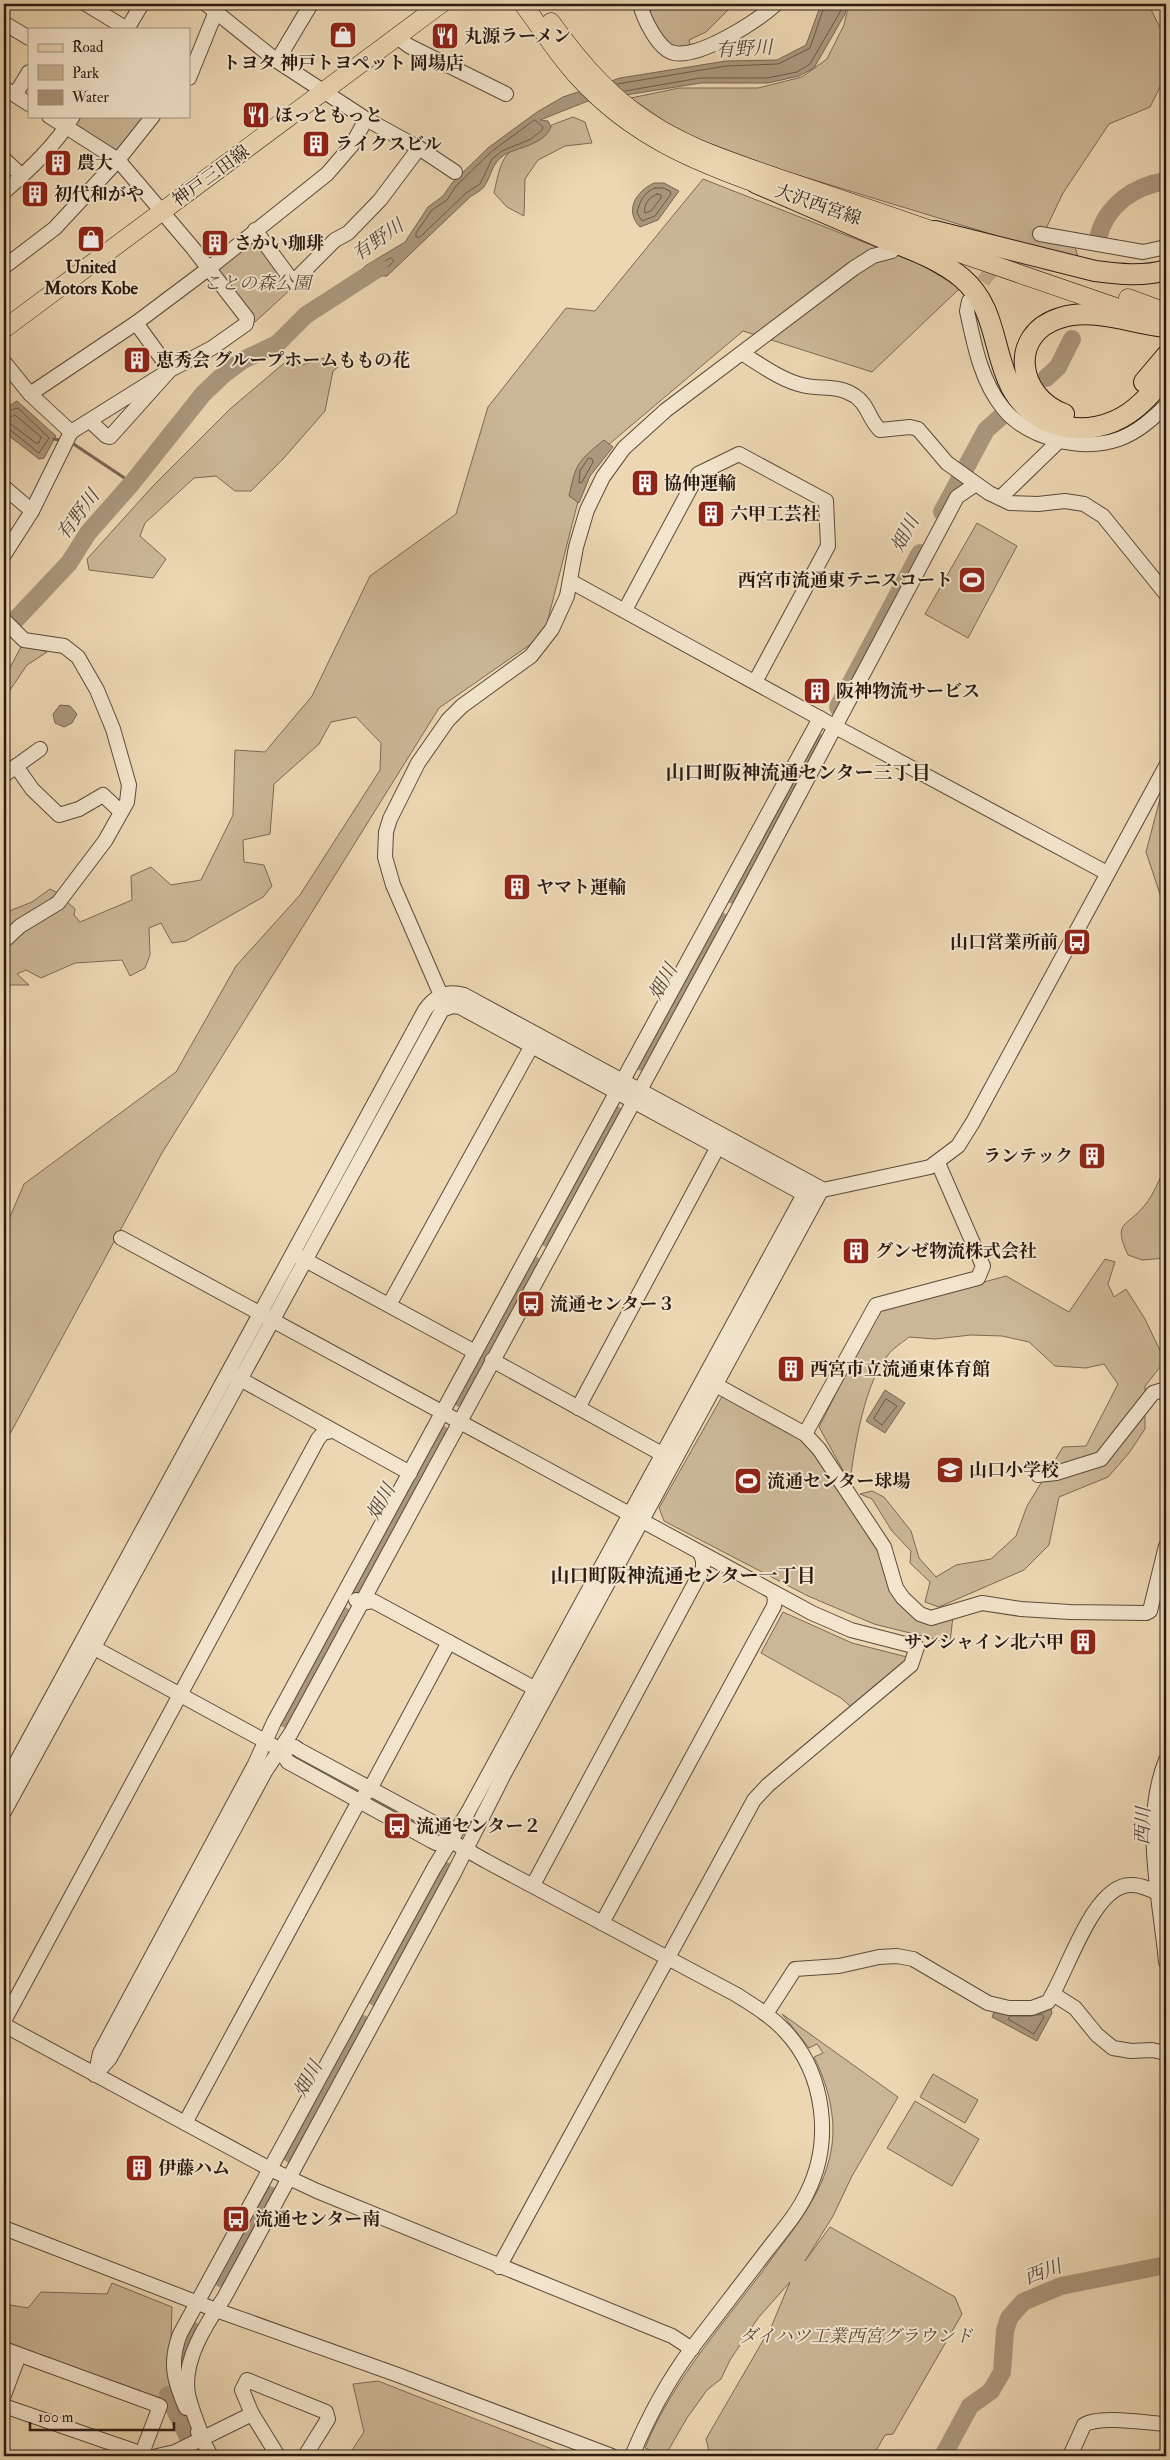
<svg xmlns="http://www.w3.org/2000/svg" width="1170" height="2460" viewBox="0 0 1170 2460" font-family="'IM FELL Double Pica','Noto Serif JP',serif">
  <rect width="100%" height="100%" fill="#ecd7b2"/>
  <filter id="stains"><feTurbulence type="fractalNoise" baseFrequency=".004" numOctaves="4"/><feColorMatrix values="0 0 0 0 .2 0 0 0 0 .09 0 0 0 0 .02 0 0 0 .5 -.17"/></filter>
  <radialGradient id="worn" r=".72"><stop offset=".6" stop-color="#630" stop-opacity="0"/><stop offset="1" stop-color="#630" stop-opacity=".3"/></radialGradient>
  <g fill="#cbb797" stroke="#7b6955">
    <polygon points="659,4 734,4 706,32 689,40 690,45 676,51 667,44 645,15"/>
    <polygon points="849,4 1148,4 1166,39 1166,75 1150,107 1109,124 1063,193 1041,239 1075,247 1078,257 1040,249 778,169 698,139 666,122 631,98 679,88 758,88 802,77 827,59 844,25"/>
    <polygon points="78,116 146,116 121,150 113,152 76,129 74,122"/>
    <path d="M573 117 585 122 592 143 565 146 538 160 525 179 524 216 507 207 494 193C497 180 499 166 506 156 521 136 551 125 573 117Z"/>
    <polygon points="703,179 922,265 960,288 872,372 743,331 588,462 544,635 439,708 162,1153 4,1445 4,1231 24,1184 176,1072 236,966 300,895 380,770 381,743 356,717 331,722 319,744 274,784 270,834 243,840 244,862 264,865 272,886 263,897 186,941 172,943 161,923 149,928 150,955 145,968 130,976 122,960 75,963 41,978 26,970 17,974 29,985 4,985 4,913 32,902 50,889 58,893 25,919 65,900 75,909 74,915 80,922 132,900 131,876 151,867 171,885 201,880 233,815 235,750 265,752 312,696 370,576 456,514 488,407 566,308 595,311"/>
    <polygon points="249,240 259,243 292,288 255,322 216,274 217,266"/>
    <polygon points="324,358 338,367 333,371 325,411 283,459 251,491 235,491 216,476 194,478 145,523 140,536 166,559 153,578 89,570 87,559 153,486 230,409 289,359 299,366"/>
    <polygon points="977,523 1017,546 968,638 925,614"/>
    <polygon points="23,643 47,652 27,665 8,693 4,692 4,679"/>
    <polygon points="1166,785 1166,912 1146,852 1161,795"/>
    <path d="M1166 1167V1258L1142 1260 1128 1255C1112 1220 1127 1228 1145 1205 1154 1194 1159 1179 1166 1167Z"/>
    <path d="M1105 1259 1115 1262 1108 1284 1114 1297 1126 1289 1145 1319 1165 1361 1145 1386V1429L1129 1453 1108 1477 1059 1497 1049 1545 1024 1570 939 1607 925 1602 930 1582 910 1563 911 1551 892 1531 872 1499 860 1494 872 1491 884 1497 911 1531 919 1558 936 1577 956 1565 991 1559 1016 1536 1027 1506 1063 1447 1086 1446 1118 1384 1104 1364 1086 1368 1055 1366 1029 1342 1002 1336 971 1335 935 1339 909 1337C902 1343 893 1348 888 1355 865 1382 854 1447 850 1483L819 1427 878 1311 1006 1276 1069 1312Z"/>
    <polygon points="724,1393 805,1438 883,1551 916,1617 953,1616 950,1643 874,1624 808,1596 664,1521 659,1508"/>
    <polygon points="783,1612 852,1643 907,1657 903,1665 851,1707 841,1698 761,1653"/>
    <path d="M782 2014 898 2097 852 2176 833 2216 805 2261 830 2227 955 2297 962 2314 893 2434 885 2435 873 2456H719L709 2451 706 2439 772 2325 790 2282 758 2318 730 2360 721 2379 707 2390 687 2418 665 2456 645 2448C673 2378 729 2318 773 2257 799 2222 826 2189 832 2145 836 2115 827 2083 814 2057L823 2053 817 2044 809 2048Z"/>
    <polygon points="933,2074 978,2100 965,2123 920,2097"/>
    <polygon points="915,2101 979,2139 952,2186 887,2148"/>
    <polygon points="112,2283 172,2307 169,2401 4,2343 4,2304 28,2308 41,2292 107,2294"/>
    <polygon points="378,2381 570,2456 348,2456 364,2432 353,2384"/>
  </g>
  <g fill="#aa977c" stroke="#776552">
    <path d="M821 4H847L845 14 814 68 799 76 768 83H701L588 101 540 120 548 121 551 127C544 145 518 147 504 155 492 163 492 174 485 185 483 190 474 194 470 197L387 276H381L363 285 356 275 365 266 405 242 428 207 443 196 452 183 488 148 537 112 563 97 620 78 726 61 777 60 806 45Z"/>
    <path d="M654 183H664L679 191 658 220 640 227C624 211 636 191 654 183Z"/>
    <polygon points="17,401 56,436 44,458 39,459 4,432 4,409"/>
    <path d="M604 440 613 447 590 476 579 503 569 496C576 463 578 461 604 440Z"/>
    <polygon points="60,705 70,706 77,714 72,723 64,727 55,723 53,714"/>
    <polygon points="885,1390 905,1403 885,1433 866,1421"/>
    <polygon points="1050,2005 1052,2013 1037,2041 992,2017 996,2008"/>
  </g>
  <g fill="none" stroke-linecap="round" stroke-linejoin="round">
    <g stroke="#6a5948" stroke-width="1">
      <polyline points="617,84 726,66 778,64 810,48 825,4"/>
      <polyline points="625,91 700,78 767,78 797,72 810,64 840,12 842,4"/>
      <polygon points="535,120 543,127 542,130 531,139 502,151 492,159 480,184 466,193 420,237 416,237 416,233 432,210 447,200 456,186 491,152"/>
      <path d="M655 188H663L670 191 671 194 655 216 642 221 637 213C640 201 643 193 655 188Z"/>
      <path d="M657 194 661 195V198L651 211 645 213C643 205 649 197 657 194Z"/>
      <polygon points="391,258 394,261 385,270 374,271 374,268"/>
      <polyline points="4,412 18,408 49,438 39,453 9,429 4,428"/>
      <polygon points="15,415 41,437 39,443 36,443 8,422 8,419"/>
      <polygon points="589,458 592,459 593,462 582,482 579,483 580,471"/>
      <polygon points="886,1399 897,1406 882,1425 874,1419"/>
      <polyline points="1032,2016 1010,2016 1008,2019 1034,2034 1044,2017 1042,2014 1036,2015"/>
    </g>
    <g stroke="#776552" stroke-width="3">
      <polyline points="54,439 59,440"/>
      <polyline points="72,443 132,483"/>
    </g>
    <g stroke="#aa977c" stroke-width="18">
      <path d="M1098 238C1106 205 1134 186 1166 181"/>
      <polyline points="1046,378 1058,367 1072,339"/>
      <polyline points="942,512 986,430 1004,414"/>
      <polyline points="4,632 69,563 88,533 132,483 203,394 224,374 243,360 277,344 306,315 379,268"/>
      <polyline points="838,707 920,553"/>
      <polyline points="734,895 817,742"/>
      <polyline points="643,1062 720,921"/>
      <polyline points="548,1238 615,1115"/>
      <polyline points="461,1398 533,1265"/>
      <polyline points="357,1590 442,1435"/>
      <polyline points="287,1719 343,1616"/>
      <polyline points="1166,1783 1162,1851 1166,1871"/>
      <polyline points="380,1805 433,1833"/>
      <polyline points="376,1997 445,1871"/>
      <polyline points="291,2154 362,2024"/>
      <polyline points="223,2279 269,2195"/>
      <polyline points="183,2363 193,2331"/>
      <polyline points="168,2395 197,2456"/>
      <polyline points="943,2456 970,2406 991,2391 1002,2372 1005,2331 1009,2318 1023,2302 1061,2286 1166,2265"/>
    </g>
    <path stroke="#c5b192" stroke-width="14" stroke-dasharray="14 7" stroke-linecap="butt" d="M971 299C988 273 1011 243 1040 234"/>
    <g stroke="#5b4a3b" stroke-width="16">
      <g id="minor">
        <polyline points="86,4 127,29"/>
        <polyline points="206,4 277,61 366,119 419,148 455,172"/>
        <path d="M640 4C643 17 658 50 674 53 701 58 757 21 776 4"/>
        <polyline points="4,23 29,38"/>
        <polyline points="127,29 142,4"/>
        <polyline points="397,37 409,46 506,94"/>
        <polyline points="277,61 311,4"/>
        <polyline points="189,78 219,4"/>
        <polyline points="4,88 29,104"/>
        <polyline points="15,95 29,72"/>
        <polyline points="49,116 118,160 192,247 247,318 246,324 212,348 170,370 71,432"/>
        <polyline points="4,159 22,176"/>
        <path d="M4 192C29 170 56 145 73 116"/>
        <polyline points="255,230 293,282 335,240 348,233 380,200 419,148"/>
        <polyline points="1040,234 1143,252 1166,247"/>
        <polyline points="4,267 55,228 118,160 153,116"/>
        <path d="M969 301 967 311C974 344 981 381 1003 408 1028 439 1082 452 1119 439 1138 432 1152 419 1166 406"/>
        <path d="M743 354C761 365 781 380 802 385 821 390 837 384 855 396 868 404 869 420 880 430L910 427 918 429 947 463 989 493 1010 503 1038 504 1065 501 1084 504 1103 516 1166 594"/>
        <polyline points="4,362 30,394 71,432 32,511 4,555"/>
        <polyline points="30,394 136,323 208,269 327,174 352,145 366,119"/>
        <polyline points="90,421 106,436 110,437 170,370 136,323"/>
        <polyline points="4,487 32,511"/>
        <polyline points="1000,498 1060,440"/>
        <polyline points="570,581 843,731 1107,873"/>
        <polyline points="625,610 698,474 739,454 826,501 828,546 755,682"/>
        <polyline points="4,620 24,640 64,646 78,657 97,690 113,729 129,785 127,802 105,841 58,903 20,926 4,941"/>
        <polyline points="16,766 32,789 59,815 79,809 103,795 120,811"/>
        <polyline points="4,775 40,749"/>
        <polyline points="444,1002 393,885 385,857 386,832 390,819 418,763 448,720 462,706 531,656 552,629 567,596 576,547 587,510 603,477 624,448 666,410 854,268 873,256 892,251"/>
        <polyline points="121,1238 812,1613 851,1630 917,1647 911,1665 768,1785 754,1800 499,2267"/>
        <polyline points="296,1255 475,1352"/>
        <polyline points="389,1305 535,1040"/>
        <polyline points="492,1360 671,1459"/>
        <polyline points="231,1374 410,1473"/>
        <polyline points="716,1385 805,1434 819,1449 884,1547 896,1588 903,1598 920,1614 931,1618 982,1603 1021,1609 1070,1612 1146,1613 1150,1611 1166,1546"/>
        <polyline points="578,1408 721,1141"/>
        <polyline points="805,1434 876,1305 978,1278 983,1266 938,1163"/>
        <polyline points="1038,1475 1056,1473 1101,1459 1153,1393 1166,1389"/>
        <polyline points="356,1600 361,1603 373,1601 543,1693"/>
        <polyline points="87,1644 252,1734 279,1749 288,1762 432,1841 436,1843 451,1841"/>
        <path d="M279 1749 295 1747 299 1750 445 1829 451 1841 486 1861 737 1995C754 2006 771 2016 785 2031 825 2074 833 2141 807 2193 797 2214 782 2231 768 2249 743 2282 717 2315 692 2348 667 2382 648 2417 632 2456"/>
        <path d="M1166 1760C1141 1822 1160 1897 1166 1962"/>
        <path d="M4 1785 425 1010C435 996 447 990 464 995L822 1189 503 1776 453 1875 224 2298C206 2324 182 2361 188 2394 191 2409 198 2424 203 2439"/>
        <polyline points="4,1812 442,1010 453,1006 460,1007 804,1194 930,1167 958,1146 973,1122 1166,766"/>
        <polyline points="533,1885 703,1568 703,1560 700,1553"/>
        <polyline points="602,1923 774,1606 775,1599 773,1592"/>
        <polyline points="1053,1994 1075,2008 1097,2035 1113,2048 1131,2051 1152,2050 1166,2053"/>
        <path d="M766 2014 795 1969 839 1966 879 1957 897 1956 913 1959 988 2003 1009 2008H1032L1048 2002C1067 1974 1092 1886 1130 1885 1142 1884 1156 1892 1166 1897"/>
        <polyline points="4,2021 318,1439 323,1433 332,1431"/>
        <polyline points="4,2025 270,2169 317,2191 672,2336 692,2349"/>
        <polyline points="96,2072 100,2053 255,1764 274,1722 820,718"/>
        <polyline points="95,2075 110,2058 266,1770 291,1733 735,915 957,497 976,484"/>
        <polyline points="185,2123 359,1801 370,1789 449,1642"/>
        <polyline points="4,2228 216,2310 398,2375 612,2456"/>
        <polyline points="4,2349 160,2406 141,2456"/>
        <polyline points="4,2395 19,2355"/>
        <polyline points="4,2406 149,2456"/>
        <path d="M186 2408C174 2381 169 2363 180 2334L434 1868 468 1812 804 1194"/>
        <polyline points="198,2432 211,2456"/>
        <polyline points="157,2456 175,2452 252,2414"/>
        <polyline points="278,2456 252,2414 242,2390 247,2380 326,2412 328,2419 305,2456"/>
        <path d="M1070 2456 1084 2425C1099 2415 1147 2423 1166 2424"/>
      </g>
    </g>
    <g stroke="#2b1b13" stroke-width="19">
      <g id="major">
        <path d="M523 4C541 28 557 54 578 77 632 136 694 162 769 188"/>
        <path d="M551 22C575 55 600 86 633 111 678 146 733 162 787 181 841 199 894 217 948 236"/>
        <polyline points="857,218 1145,317"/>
        <polyline points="1128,298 1166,312"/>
        <polyline points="4,329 441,4"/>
      </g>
    </g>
    <g stroke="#2b1b13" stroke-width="22">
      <g id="highway">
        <path d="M756 183C797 201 837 218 878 236 907 248 938 258 962 278 997 308 992 350 1011 387 1034 431 1090 440 1129 413 1144 403 1155 389 1166 376"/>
        <path d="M935 231 1095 271C1118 274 1143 277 1166 270"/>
        <polyline points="1144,382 1166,356"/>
        <path d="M1064 414C1017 397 1008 334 1060 318 1094 307 1133 324 1166 327"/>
      </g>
    </g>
    <use href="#minor" stroke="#f3e5cd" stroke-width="14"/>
    <use href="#major" stroke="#ecd7b2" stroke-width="18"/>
    <use href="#highway" stroke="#ecd7b2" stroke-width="20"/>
  </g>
  <defs>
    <g id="shop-square" transform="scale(1.4375)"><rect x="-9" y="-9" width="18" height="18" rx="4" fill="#8f2418" stroke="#f3e5cd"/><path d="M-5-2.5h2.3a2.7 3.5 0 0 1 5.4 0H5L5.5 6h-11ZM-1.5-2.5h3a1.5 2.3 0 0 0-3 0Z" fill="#fff"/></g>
    <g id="restaurant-square" transform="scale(1.4375)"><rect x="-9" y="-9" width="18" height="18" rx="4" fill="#8f2418" stroke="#f3e5cd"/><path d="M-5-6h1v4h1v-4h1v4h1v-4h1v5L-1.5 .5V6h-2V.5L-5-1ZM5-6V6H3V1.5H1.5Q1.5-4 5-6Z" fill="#fff"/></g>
    <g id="building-square" transform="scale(1.4375)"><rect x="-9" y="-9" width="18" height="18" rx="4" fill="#8f2418" stroke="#f3e5cd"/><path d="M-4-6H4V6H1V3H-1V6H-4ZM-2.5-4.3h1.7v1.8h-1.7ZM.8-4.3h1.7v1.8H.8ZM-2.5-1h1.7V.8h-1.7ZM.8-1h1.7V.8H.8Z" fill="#fff"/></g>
    <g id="stadium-square" transform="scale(1.4375)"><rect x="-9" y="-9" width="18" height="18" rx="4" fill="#8f2418" stroke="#f3e5cd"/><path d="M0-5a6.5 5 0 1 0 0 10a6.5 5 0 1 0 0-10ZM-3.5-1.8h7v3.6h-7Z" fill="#fff"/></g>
    <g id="bus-square" transform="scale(1.4375)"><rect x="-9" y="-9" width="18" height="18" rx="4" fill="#8f2418" stroke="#f3e5cd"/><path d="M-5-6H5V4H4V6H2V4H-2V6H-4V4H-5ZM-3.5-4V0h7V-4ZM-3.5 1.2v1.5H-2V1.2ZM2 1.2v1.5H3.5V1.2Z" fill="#fff"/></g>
    <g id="school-square" transform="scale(1.4375)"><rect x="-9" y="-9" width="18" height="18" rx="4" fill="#8f2418" stroke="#f3e5cd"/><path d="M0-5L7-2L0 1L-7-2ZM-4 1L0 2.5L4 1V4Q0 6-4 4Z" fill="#fff"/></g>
  </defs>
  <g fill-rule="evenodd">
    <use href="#shop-square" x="343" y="35"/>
    <use href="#restaurant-square" x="445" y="36"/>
    <use href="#restaurant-square" x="256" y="115"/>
    <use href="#building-square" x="316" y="144"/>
    <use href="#building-square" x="58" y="163"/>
    <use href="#building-square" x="35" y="194"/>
    <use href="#shop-square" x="91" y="239"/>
    <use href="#building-square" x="215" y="243"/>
    <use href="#building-square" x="137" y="360"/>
    <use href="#building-square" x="645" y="483"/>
    <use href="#building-square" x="711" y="514"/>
    <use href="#stadium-square" x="972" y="580"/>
    <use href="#building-square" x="817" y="691"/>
    <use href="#building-square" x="517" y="887"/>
    <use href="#bus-square" x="1077" y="942"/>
    <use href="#building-square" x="1092" y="1156"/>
    <use href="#building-square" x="856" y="1251"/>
    <use href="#bus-square" x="531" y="1304"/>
    <use href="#building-square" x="791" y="1369"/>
    <use href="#school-square" x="950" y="1470"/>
    <use href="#stadium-square" x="748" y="1481"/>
    <use href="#building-square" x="1083" y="1642"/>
    <use href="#bus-square" x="397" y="1826"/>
    <use href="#building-square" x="139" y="2168"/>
    <use href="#bus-square" x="236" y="2219"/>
  </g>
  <g text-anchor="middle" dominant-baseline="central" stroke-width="4" stroke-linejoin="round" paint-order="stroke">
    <g font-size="18" font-weight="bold" fill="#2b1b13" stroke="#f3e5cd" text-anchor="start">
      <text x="464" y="36">丸源ラーメン</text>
      <text x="343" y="63" text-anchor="middle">トヨタ 神戸トヨペット 岡場店</text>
      <text x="275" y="115">ほっともっと</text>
      <text x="335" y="144">ライクスビル</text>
      <text x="77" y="163">農大</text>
      <text x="54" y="194">初代和がや</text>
      <text x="234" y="243">さかい珈琲</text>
      <text x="91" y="267" text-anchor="middle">United<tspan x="91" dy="21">Motors Kobe</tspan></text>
      <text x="156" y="360">恵秀会 グループホームももの花</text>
      <text x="664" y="483">協伸運輸</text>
      <text x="730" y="514">六甲工芸社</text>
      <text x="953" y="580" text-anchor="end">西宮市流通東テニスコート</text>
      <text x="836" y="691">阪神物流サービス</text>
      <text x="536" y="887">ヤマト運輸</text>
      <text x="1058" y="942" text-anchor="end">山口営業所前</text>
      <text x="1073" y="1156" text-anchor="end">ランテック</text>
      <text x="875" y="1251">グンゼ物流株式会社</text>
      <text x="550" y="1304">流通センター３</text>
      <text x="810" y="1369">西宮市立流通東体育館</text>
      <text x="969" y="1470">山口小学校</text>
      <text x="767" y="1481">流通センター球場</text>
      <text x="1064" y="1642" text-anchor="end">サンシャイン北六甲</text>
      <text x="416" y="1826">流通センター２</text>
      <text x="158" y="2168">伊藤ハム</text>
      <text x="255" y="2219">流通センター南</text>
    </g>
    <g font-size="18" fill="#2b1b13" stroke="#f3e5cd">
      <text transform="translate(211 176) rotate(-36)">神戸三田線</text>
      <text transform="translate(818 205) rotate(19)">大沢西宮線</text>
    </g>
    <g font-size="18" font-style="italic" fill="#5b4a3b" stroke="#f3e5cd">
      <text x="257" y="283">ことの森公園</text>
      <text x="856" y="2336">ダイハツ工業西宮グラウンド</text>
    </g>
    <g font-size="19" font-style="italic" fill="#574638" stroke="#f3e5cd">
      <text transform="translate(744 49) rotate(-3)">有野川</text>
      <text transform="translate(378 240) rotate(-35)">有野川</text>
      <text transform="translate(78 515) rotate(-53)">有野川</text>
      <text transform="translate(905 534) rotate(-62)">畑川</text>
      <text transform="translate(663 982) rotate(-61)">畑川</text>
      <text transform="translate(381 1502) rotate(-61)">畑川</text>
      <text transform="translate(1143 1826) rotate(-88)">西川</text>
      <text transform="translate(308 2079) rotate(-61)">畑川</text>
      <text transform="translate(1043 2272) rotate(-20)">西川</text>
    </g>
    <g font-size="19" font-weight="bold" fill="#2b1b13" stroke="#f3e5cd">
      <text x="798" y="773">山口町阪神流通センター三丁目</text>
      <text x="683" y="1576">山口町阪神流通センター一丁目</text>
    </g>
  </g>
  <rect width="1170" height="2460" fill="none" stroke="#ecd7b2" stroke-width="20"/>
  <rect x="5" y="5" width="1160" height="2450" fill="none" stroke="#2b1b13" stroke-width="2.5"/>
  <rect x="10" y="10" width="1150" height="2440" fill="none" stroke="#2b1b13"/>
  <rect x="28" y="28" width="162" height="90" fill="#f3e5cd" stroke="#a39483"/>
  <rect x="38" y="44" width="25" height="8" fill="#ecd7b2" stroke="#a39483"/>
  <text x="72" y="52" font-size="15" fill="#2b1b13">Road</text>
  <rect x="38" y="65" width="25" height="15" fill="#cbb797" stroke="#a39483"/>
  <text x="72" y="78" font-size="15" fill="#2b1b13">Park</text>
  <rect x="38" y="90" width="25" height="15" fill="#aa977c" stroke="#a39483"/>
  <text x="72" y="102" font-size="15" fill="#2b1b13">Water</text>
  <path d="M30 2422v8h144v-8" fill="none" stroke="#2b1b13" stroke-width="2.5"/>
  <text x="38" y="2422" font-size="15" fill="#2b1b13" stroke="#f3e5cd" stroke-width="4" paint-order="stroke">100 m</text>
  <rect width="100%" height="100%" filter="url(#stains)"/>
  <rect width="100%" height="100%" fill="url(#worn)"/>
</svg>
